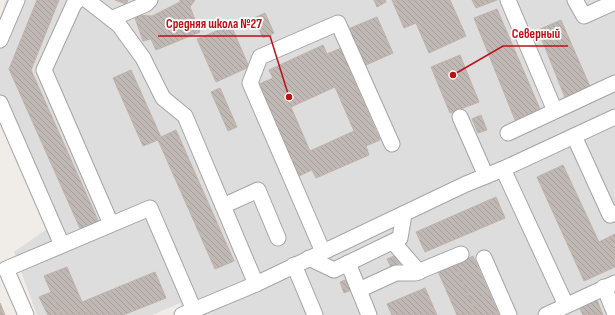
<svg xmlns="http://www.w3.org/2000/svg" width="615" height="315" viewBox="0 0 615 315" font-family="'Sofia Sans Condensed',sans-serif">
  <defs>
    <pattern id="building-back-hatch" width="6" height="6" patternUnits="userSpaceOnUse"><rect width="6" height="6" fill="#c0b8b4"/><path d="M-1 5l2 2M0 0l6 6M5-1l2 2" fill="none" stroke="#a59e9a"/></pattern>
  </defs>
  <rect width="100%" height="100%" fill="#f0ece7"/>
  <polygon fill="#dedddd" points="6,0 615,0 615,315 186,315 180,303 152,315 37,315 14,252 51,226 0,101 0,18"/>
  <g fill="url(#building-back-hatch)" stroke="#c0b3aa" fill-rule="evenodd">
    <polygon points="37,0 59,0 31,70 101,227 83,235 9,69"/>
    <polygon points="115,0 128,0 126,4"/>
    <polygon points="180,0 195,0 190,7 200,32 156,50 151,39 143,41 134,15 152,16 180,2"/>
    <polygon points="374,0 385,0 386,2 377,7"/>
    <polygon points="392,0 450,0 466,36 429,53 416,23 404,28"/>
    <polygon points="472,0 497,0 476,8"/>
    <polygon points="497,9 540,109 515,120 474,18"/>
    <polygon points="265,13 274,33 263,38 254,18"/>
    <path d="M377 17 393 53 364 66 362 61 348 67 380 140 366 146 369 155 316 178 312 170 299 176 259 84 273 78 269 70 323 45 327 54 341 48 346 61 360 55 348 29ZM335 87 354 131 310 151 291 107Z"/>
    <polygon points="561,20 591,89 566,100 538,30"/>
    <polygon points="231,25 249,67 216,82 197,39"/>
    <polygon points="460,55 479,102 450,113 431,67"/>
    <polygon points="131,70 161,137 176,130 234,261 215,269 158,140 143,146 113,78"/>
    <polygon points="220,88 237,127 228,131 211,92"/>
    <polygon points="481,115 487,130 478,133 472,119"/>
    <polygon points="563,165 599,242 615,234 615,267 584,281 537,177"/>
    <polygon points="496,197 505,218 425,252 416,232"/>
    <polygon points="397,255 400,263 391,267 387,259"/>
    <polygon points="473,256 499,315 477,315 455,264"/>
    <polygon points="453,260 477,315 457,315 436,267"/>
    <polygon points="67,267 82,302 155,272 166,298 123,315 83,315 81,310 68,315 61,315 44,276"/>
    <polygon points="350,278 354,289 344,293 340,282"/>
    <polygon points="425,288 437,315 392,315 387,304"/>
    <polygon points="51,292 61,315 48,315 39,297"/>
    <polygon points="597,300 603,315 583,315 579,307"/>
    <polygon points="0,303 5,315 0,315"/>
    <polygon points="81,310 83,315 68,315"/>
  </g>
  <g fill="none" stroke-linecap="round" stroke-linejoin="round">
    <g stroke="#a4a4a4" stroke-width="17">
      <g id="minor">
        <polyline points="78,0 74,4 44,70 111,224"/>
        <polyline points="87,0 119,25 143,58 163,98 185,116 256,284"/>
        <polyline points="508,0 555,111"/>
        <polyline points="575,0 584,16 615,2"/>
        <polyline points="111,19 146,4 150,0"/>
        <polyline points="0,40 17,0"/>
        <polyline points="0,103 62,245"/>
        <polyline points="460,117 486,176"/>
        <polyline points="508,133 615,83"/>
        <polyline points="574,136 610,215 615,213"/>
        <polyline points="503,169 566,305"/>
        <polyline points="223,206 258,190 278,238"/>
        <polyline points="393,242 419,272"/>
        <polyline points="323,252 250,83 260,57 338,23 392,144"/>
        <polyline points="309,258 334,270 400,238 404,214"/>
        <polyline points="484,258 509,315"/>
        <polyline points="348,263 369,315"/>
        <polyline points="294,265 315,315"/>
        <polyline points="604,287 615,314"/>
        <polyline points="359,290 396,273 415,273 461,254"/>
        <polyline points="26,315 6,269 150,208 194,310"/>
        <polyline points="182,315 256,284 466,184 503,169 615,117"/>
        <polyline points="546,315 615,283"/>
      </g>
    </g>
    <use href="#minor" stroke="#fff" stroke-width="15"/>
  </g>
  <path fill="none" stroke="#c00f17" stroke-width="1.5" d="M289 97L270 36H158M453 75L503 46H568"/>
  <g fill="#c00f17" stroke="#fff" stroke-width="1.5">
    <circle cx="289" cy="97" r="4"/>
    <circle cx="453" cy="75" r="4"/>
  </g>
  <g font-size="13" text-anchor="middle" font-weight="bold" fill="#c00f17" stroke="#fff" stroke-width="3.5" stroke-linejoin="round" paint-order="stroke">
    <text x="214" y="28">Средняя школа №27</text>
    <text x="536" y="38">Северный</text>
  </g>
</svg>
